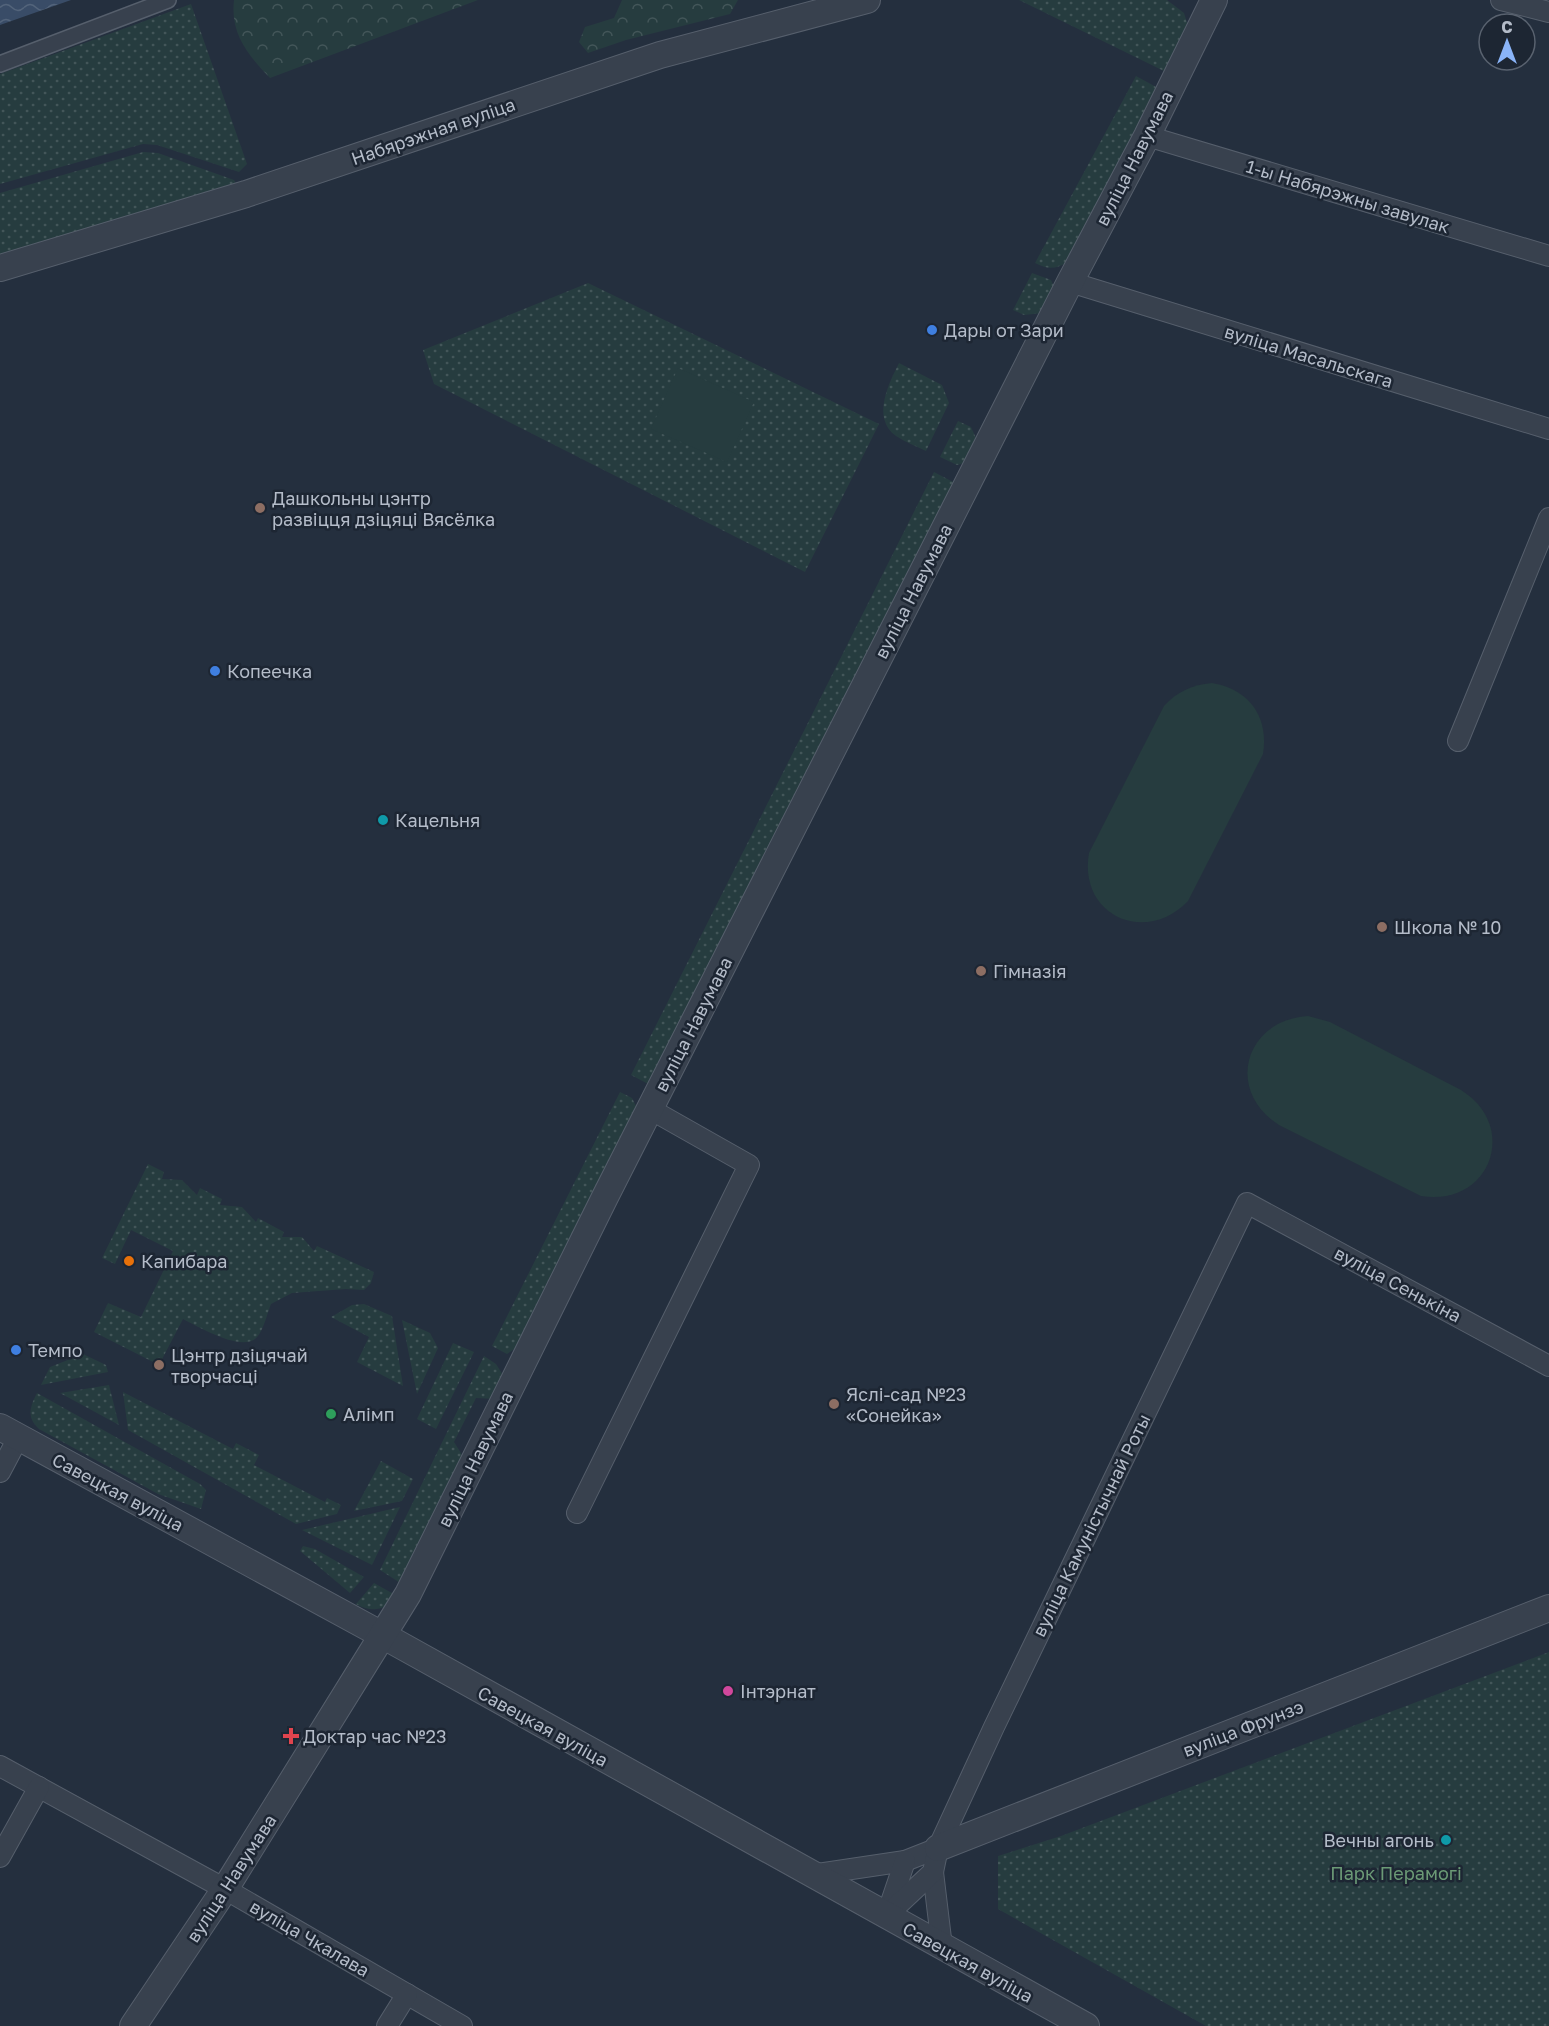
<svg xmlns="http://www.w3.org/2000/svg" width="1549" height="2026" viewBox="0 0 1549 2026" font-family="'Golos Text',sans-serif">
  <defs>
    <pattern id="green-dots" width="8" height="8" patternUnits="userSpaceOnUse" patternTransform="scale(1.5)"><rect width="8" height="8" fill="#263c3f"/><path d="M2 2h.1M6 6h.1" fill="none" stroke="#435659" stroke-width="1.8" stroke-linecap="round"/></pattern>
    <pattern id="forest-crowns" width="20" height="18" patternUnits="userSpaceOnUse" patternTransform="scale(1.5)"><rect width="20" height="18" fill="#263c3f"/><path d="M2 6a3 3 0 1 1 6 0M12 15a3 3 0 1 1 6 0" fill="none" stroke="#435659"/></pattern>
    <pattern id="water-waves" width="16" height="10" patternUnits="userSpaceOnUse" patternTransform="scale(1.5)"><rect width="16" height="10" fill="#394c67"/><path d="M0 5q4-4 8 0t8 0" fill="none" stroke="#53647b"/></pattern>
  </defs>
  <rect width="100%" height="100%" fill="#242f3e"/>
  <g fill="url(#green-dots)">
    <polygon points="1019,0 1167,0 1184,13 1188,26 1168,73"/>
    <polygon points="191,4 247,164 239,172 157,145 143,144 0,184 0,74"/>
    <path d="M1136 76 1158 88 1068 262C1056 269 1048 270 1035 263Z"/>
    <polygon points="143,152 158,153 234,180 238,187 0,259 0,193"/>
    <polygon points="1032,273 1051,280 1054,287 1043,313 1024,315 1013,310"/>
    <polygon points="588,283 879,424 805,572 434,384 423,350"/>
    <path d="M899 363 942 385 949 403 926 451C916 446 905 442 896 436 871 418 889 383 899 363Z"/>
    <polygon points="958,421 971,427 979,445 968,462 957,465 940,457"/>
    <polygon points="934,472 957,484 652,1086 631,1075"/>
    <polygon points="620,1092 632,1098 637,1108 516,1348 507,1354 492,1346"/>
    <path d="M148 1164 164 1172 162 1179 182 1180 197 1195 200 1188 222 1199 220 1205 242 1207 256 1222 258 1218 284 1232 282 1237H302L314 1251 317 1246 374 1272 371 1283 364 1290 346 1289 292 1293 271 1304C267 1314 263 1333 255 1339 239 1351 197 1326 183 1319L159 1365 94 1332 108 1303 141 1317 173 1251 131 1230 115 1264 102 1258Z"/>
    <polygon points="364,1304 392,1316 403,1386 357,1362 369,1337 331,1317 352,1305"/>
    <polygon points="402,1320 430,1333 438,1348 417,1394"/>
    <polygon points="453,1343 474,1352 436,1429 417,1419"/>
    <polygon points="83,1354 106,1365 108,1372 41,1385 50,1367"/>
    <polygon points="484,1356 496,1364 503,1375 495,1399 476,1398 454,1442 466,1461 405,1586 380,1570"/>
    <polygon points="109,1385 119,1425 60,1393"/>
    <polygon points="123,1392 233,1449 236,1443 259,1455 254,1465 325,1502 327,1498 341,1505 337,1514 296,1524 128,1430"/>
    <path d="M37 1393 200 1484 206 1490 201 1509 158 1494 39 1429C26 1417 30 1407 37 1393Z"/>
    <polygon points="381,1461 413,1479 402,1501 354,1511"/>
    <polygon points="400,1507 372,1565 302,1530"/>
    <polygon points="303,1546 315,1549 364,1577 350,1593 300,1551"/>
    <path d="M374 1583 399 1597C384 1609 374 1614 356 1604Z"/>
    <polygon points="1549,1652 1549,2026 1206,2026 998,1909 998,1856 1061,1836"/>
  </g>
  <g fill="url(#forest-crowns)">
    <path d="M478 0 270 78C248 55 230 34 234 0Z"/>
    <polygon points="622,0 738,0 730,14 626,40 588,53 579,42 585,27 614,18"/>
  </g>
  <g fill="#263c3f">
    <polygon points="678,368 754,402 727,462 651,429"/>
    <path d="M1212 683C1249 689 1269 717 1263 754L1188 901C1145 946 1078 915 1089 853L1164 706C1178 691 1192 685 1212 683Z"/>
    <path d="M1308 1016 1330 1022 1461 1090C1520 1127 1490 1207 1421 1196L1279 1125C1225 1091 1244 1020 1308 1016Z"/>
  </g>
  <polygon fill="url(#water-waves)" points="0,0 71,0 0,25"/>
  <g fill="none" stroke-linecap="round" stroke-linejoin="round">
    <g stroke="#565f6c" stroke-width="18">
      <polyline id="pedestrian" points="0,64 168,0"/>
    </g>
    <g stroke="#565f6c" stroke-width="22">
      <g id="minor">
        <polyline points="1501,0 1549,12"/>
        <polyline points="1147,136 1549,256"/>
        <polyline points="1070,282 1549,429"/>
        <polyline points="1458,741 1549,518"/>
        <polyline points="0,1472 18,1438"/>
        <polyline points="577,1513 749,1165 650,1109"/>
        <polyline points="0,1766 225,1889 462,2026"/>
        <polyline points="0,1857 39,1787"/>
        <polyline points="933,1872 942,1947"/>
        <polyline points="811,1875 905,1861 938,1848"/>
        <polyline points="887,1914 905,1861"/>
        <polyline points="886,1916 933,1872 938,1848 994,1727 1247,1203 1549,1366"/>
        <polyline points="387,2026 407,1994"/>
      </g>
    </g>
    <g stroke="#565f6c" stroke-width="28">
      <g id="tertiary">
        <polyline points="0,268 246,194 660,55 867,0"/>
        <polyline points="0,1427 384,1636 1086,2026"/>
        <polyline points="938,1848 1549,1608"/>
        <polyline points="133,2026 225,1889 408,1594 605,1197 1070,282 1147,136 1214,0"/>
      </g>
    </g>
    <use href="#pedestrian" stroke="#38414e" stroke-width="15"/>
    <use href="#minor" stroke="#38414e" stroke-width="20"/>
    <use href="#tertiary" stroke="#38414e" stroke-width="26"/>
  </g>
  <g fill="#3f7fe0" stroke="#1d2633" stroke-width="2">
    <circle cx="932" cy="330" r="6"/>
    <circle cx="215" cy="671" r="6"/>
    <circle cx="16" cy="1350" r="6"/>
  </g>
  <g fill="#8d6e63" stroke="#1d2633" stroke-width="2">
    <circle cx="260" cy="508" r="6"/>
    <circle cx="1382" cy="927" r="6"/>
    <circle cx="981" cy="971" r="6"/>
    <circle cx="159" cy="1365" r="6"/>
    <circle cx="834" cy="1404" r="6"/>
  </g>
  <g fill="#0f9aa8" stroke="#1d2633" stroke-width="2">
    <circle cx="383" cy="820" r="6"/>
    <circle cx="1446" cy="1840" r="6"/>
  </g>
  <circle fill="#e8710a" stroke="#1d2633" stroke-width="2" cx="129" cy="1261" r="6"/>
  <circle fill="#2e9e5b" stroke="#1d2633" stroke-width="2" cx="331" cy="1414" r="6"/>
  <circle fill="#d1479c" stroke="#1d2633" stroke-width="2" cx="728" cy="1691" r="6"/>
  <path fill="#e0444e" stroke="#1d2633" stroke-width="2" d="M288 1727h6v6h6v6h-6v6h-6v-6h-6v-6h6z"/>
  <g text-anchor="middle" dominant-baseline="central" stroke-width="5" stroke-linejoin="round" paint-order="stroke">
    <g font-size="18" fill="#b4bcc9" stroke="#1d2633">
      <text transform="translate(433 131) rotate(-19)">Набярэжная вуліца</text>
      <text transform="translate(1134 158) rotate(-63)">вуліца Навумава</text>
      <text transform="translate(1348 196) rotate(17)">1-ы Набярэжны завулак</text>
      <text transform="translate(1309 356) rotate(17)">вуліца Масальскага</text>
      <text transform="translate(913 591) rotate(-63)">вуліца Навумава</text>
      <text transform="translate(693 1024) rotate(-63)">вуліца Навумава</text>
      <text transform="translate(1398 1284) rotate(28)">вуліца Сенькіна</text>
      <text transform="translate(475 1459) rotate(-64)">вуліца Навумава</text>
      <text transform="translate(118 1492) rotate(28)">Савецкая вуліца</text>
      <text transform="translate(1091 1525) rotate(-64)">вуліца Камуністычнай Роты</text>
      <text transform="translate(543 1726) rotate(29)">Савецкая вуліца</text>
      <text transform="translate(1243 1728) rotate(-21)">вуліца Фрунзэ</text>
      <text transform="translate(231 1878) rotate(-57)">вуліца Навумава</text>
      <text transform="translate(310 1938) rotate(30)">вуліца Чкалава</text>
      <text transform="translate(968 1962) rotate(29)">Савецкая вуліца</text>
    </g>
    <g font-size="18" fill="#b4bcc9" stroke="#1d2633" text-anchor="start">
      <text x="944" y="330">Дары от Зари</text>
      <text x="272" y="498">Дашкольны цэнтр<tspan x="272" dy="21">развіцця дзіцяці Вясёлка</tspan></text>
      <text x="227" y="671">Копеечка</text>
      <text x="395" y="820">Кацельня</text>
      <text x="1394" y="927">Школа № 10</text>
      <text x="993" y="971">Гімназія</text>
      <text x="141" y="1261">Капибара</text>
      <text x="28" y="1350">Темпо</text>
      <text x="171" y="1355">Цэнтр дзіцячай<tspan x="171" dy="21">творчасці</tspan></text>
      <text x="846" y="1394">Яслі-сад №23<tspan x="846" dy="21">«Сонейка»</tspan></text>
      <text x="343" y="1414">Алімп</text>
      <text x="740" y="1691">Інтэрнат</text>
      <text x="303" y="1736">Доктар час №23</text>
      <text x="1434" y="1840" text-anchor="end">Вечны агонь</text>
    </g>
    <g font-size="18" fill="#6b9a76" stroke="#1d2633">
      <text x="1396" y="1873">Парк Перамогі</text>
    </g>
  </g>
  <g transform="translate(1507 42)"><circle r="28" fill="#1d2633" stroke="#59626f" stroke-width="1.5"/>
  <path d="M0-4.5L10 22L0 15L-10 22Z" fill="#8ab4f8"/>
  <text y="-9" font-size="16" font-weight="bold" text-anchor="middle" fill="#b4bcc9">С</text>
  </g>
</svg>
